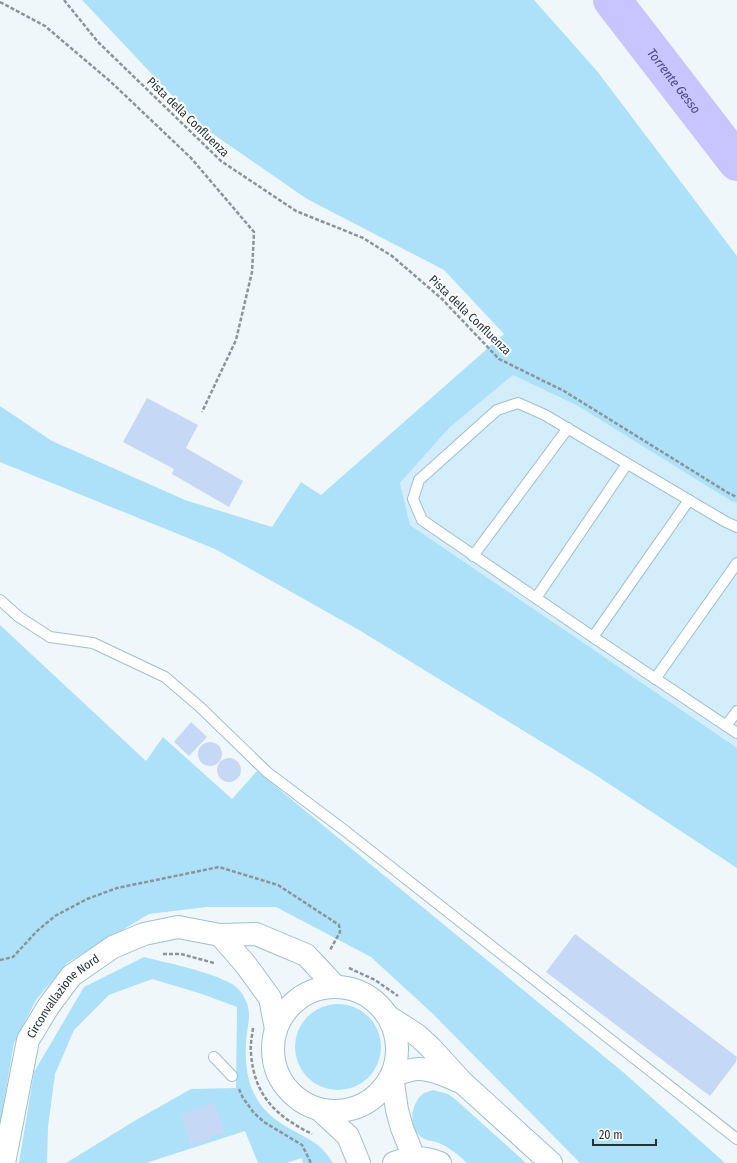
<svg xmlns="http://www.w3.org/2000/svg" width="737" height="1163" viewBox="0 0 737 1163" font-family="'Fira Sans Condensed',sans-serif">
  <rect width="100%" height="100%" fill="#f0f7fa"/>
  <polygon fill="#d3edfa" points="513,375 578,406 731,501 737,503 737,748 613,663 410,525 400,483 449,428"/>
  <g fill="#ade0f9">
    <polygon points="82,0 534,0 597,71 737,256 737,503 731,501 578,406 513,375 449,428 400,483 410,525 613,663 737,748 737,868 594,774 359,630 215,549 0,462 0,406 52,441 185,500 272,527 301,482 321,495 504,334 444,270 307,199 200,125"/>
    <polygon points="0,625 146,761 163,737 232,799 257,771 623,1072 725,1163 580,1163 433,1014 371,957 276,907 207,907 149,914 67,963 36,1000 14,1043 0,1124"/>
    <path d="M144 957C168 963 193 968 217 977 223 980 231 982 236 987 241 991 247 1000 248 1007 251 1019 246 1032 246 1044 245 1063 247 1083 257 1099 272 1125 298 1130 319 1146 325 1151 329 1157 333 1163H303L302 1158 286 1163H258L245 1131 146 1163H66L136 1120 191 1089 236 1088 237 1007 202 994 152 979 109 995 74 1030 55 1074 48 1127 47 1163H19L34 1072 84 987Z"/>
    <circle cx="338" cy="1047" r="43"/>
    <path d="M433 1090 448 1094 455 1099 526 1163H467C459 1155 450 1148 439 1143 434 1141 426 1141 421 1137 408 1127 410 1103 424 1093 427 1092 430 1091 433 1090Z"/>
  </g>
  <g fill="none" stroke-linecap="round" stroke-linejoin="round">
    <path stroke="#c8c4fe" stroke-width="38" id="s1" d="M612 0 737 162"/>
  </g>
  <g fill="#c5d8f5">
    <polygon points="147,398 198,425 186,448 243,481 229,507 172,474 174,469 123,442"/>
    <polygon points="191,722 207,737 189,756 174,742"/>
    <circle cx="210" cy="754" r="12"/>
    <circle cx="229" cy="770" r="12"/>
    <polygon points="575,934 737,1057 736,1062 710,1096 546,972"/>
    <polygon points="214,1102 225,1133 191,1145 180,1115"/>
  </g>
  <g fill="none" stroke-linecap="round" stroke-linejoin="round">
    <g stroke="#9dc0d1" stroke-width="12">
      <g id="service">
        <polyline points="737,527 726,522 545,415 518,403 497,410 419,480 413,499 422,520 593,637 737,733"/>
        <polyline points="473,556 568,428"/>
        <polyline points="536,598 627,464"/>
        <polyline points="0,600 19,617 50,637 93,643 165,677 200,707 267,772 344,830 737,1139"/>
        <polyline points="593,637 689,500"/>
        <polyline points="655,679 737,563"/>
        <polyline points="726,726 737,711"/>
        <polyline points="214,1057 232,1076"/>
      </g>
    </g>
    <g stroke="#9dc0d1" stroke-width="24">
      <g id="secondary">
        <polyline points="392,1076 397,1110 402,1128 414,1158"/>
        <polyline points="321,1111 348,1136 359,1163"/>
        <path d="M394 1163C409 1157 424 1156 440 1163"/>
      </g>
    </g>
    <g stroke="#9dc0d1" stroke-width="24">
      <g id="primary">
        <polyline points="220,935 246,965 270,998 276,1029"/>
        <circle cx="335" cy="1049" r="62"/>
        <polyline points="389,1017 417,1035 431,1048 463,1083 551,1163"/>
        <path d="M392 1076C400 1073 410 1069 419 1069 434 1069 448 1077 461 1082"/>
        <path id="s2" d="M4 1163 28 1040 48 1007 71 976 113 947 144 934 178 927 220 935 256 934 306 955 336 987"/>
      </g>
    </g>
    <g stroke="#8a9499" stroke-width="2.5" stroke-dasharray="4 2" stroke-linecap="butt">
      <polyline points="64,0 98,42 221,161 296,211 363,238 392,256 442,299 499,359 564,391 730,494 737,497"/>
      <polyline points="0,2 45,26 111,82 191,158 254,232 252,272 236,340 202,412"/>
      <polyline points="163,954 181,954 214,963"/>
      <polyline points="0,960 13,957 37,931 55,916 87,899 117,888 219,867 278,885 339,925 340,932 330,950"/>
      <polyline points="349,968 375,980 398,996"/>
      <path d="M253 1028C252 1036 250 1045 251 1053 254 1096 276 1116 312 1134"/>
      <polyline points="239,1089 243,1098 254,1113 264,1122 302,1145 311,1163"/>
    </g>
    <use href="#service" stroke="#fff" stroke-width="10"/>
    <use href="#secondary" stroke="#fff" stroke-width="22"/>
    <use href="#primary" stroke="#fff" stroke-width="22"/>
  </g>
  <g text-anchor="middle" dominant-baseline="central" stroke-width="4" stroke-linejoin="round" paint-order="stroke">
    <g font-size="12" fill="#243239" stroke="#fff">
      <text transform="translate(188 117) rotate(44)">Pista della Confluenza</text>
      <text transform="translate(470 315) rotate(44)">Pista della Confluenza</text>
      <text stroke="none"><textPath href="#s2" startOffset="182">Circonvallazione Nord</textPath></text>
    </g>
    <g font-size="13" font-style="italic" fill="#4f4589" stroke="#fff">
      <text stroke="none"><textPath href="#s1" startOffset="102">Torrente Gesso</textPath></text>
    </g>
  </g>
  <path d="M593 1139v6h63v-6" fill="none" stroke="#243239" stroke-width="2"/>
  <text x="599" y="1139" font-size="12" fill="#243239" stroke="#ffffff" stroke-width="3" paint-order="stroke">20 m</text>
</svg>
